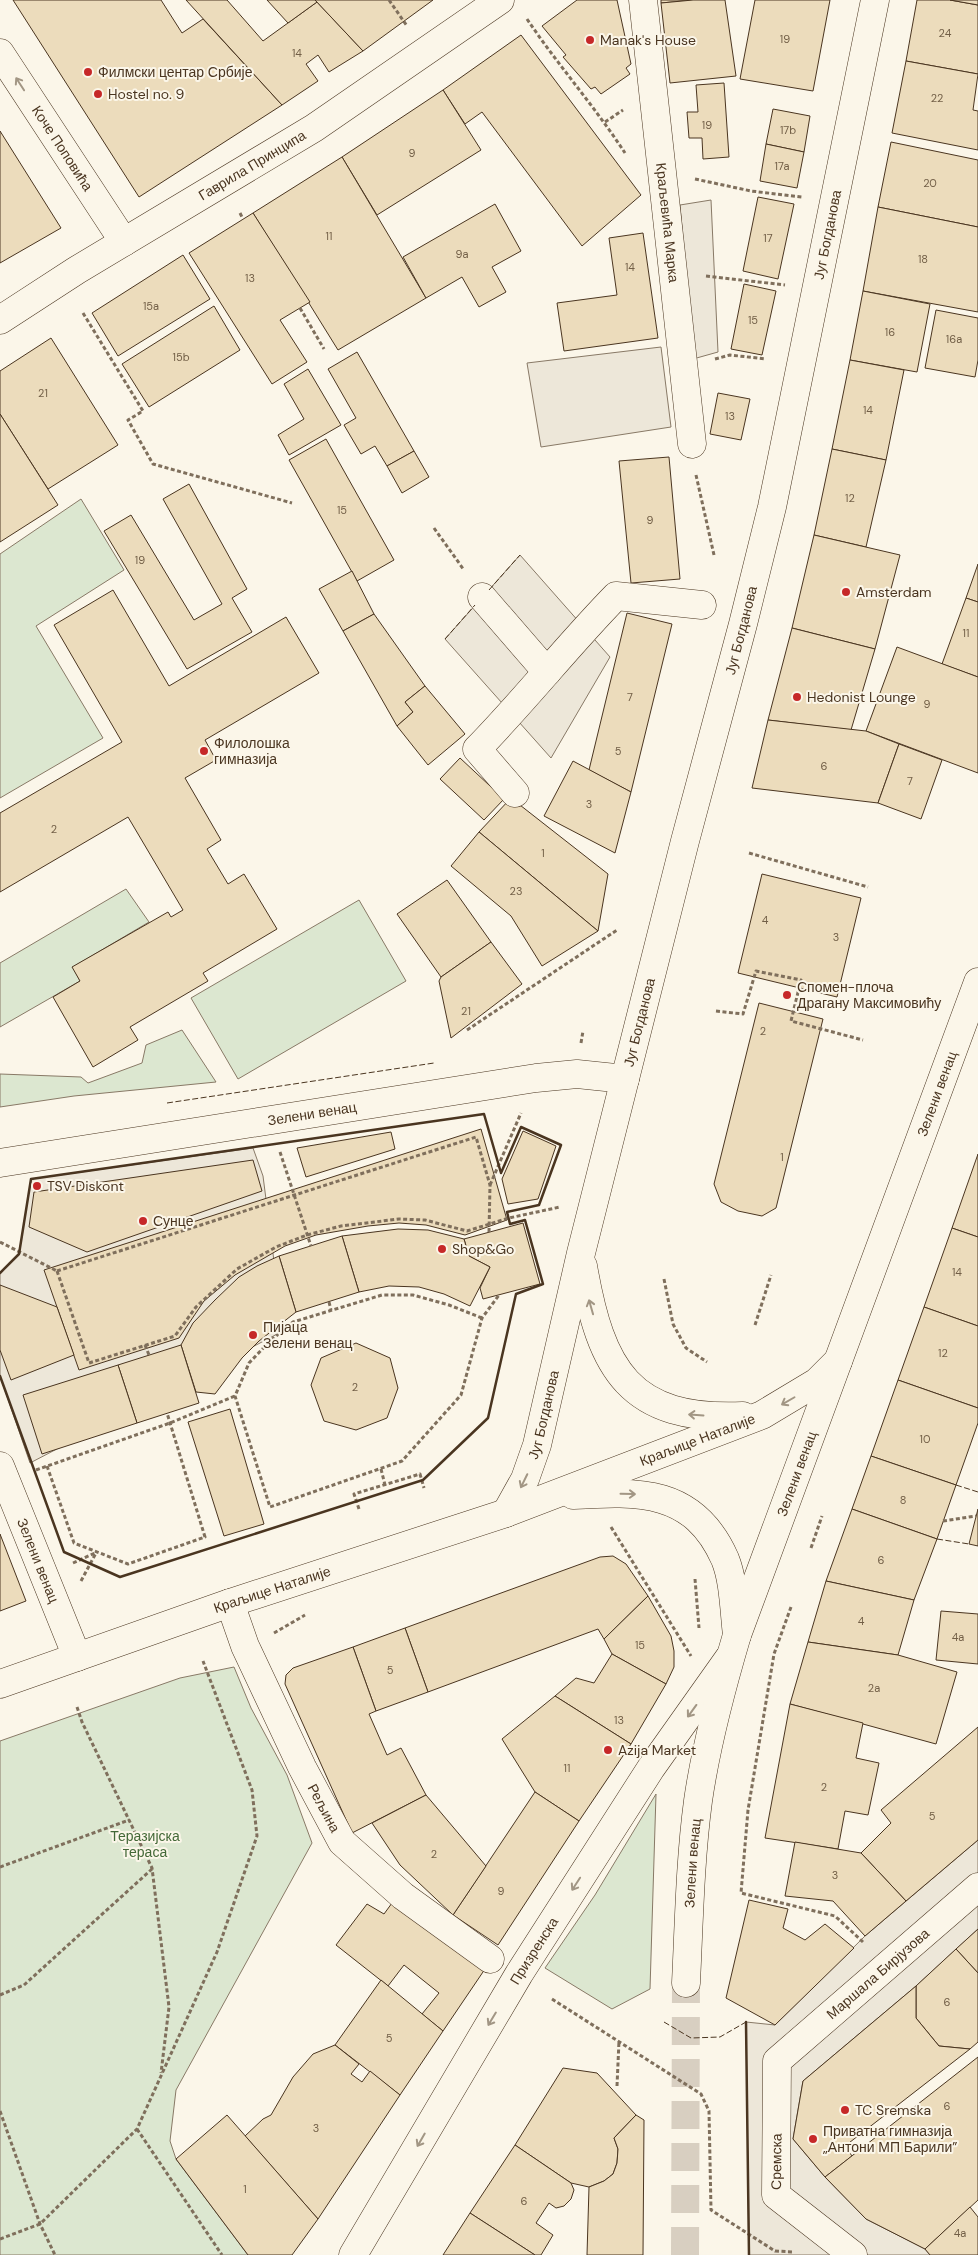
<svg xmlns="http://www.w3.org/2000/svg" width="978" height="2255" viewBox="0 0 978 2255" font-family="'DM Sans',sans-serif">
  <rect width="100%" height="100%" fill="#fbf6e9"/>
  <g fill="#dce7d0" stroke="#887966">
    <polygon points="81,499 124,570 36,626 103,738 0,798 0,554"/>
    <polygon points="126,889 149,922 73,967 80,981 0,1027 0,963"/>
    <polygon points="359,900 406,981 238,1079 191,998"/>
    <polygon points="182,1030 216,1082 74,1096 0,1107 0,1074 81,1077 88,1083 142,1063 146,1045"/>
    <polygon points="234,1667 251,1708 287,1775 312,1843 176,2090 170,2141 176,2159 248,2255 0,2255 0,1741 180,1678"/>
    <polygon points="656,1794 650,1989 612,2009 545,1968 595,1895"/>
  </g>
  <g fill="#ede7d9" stroke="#887966">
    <polygon points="711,200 718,352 693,359 680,205"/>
    <polygon points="661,347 671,427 541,447 527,363"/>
    <polygon points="520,555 610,657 551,758 445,639"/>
    <polygon points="253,1148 263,1176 283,1331 30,1463 0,1376 0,1273 19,1254 31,1179"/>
    <polygon points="978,1840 978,1929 916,1986 803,2081 793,2139 825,2177 866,2219 925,2249 930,2255 749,2255 746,2022 775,2025 865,1936"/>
  </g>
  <g fill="#ecdcbc" stroke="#4a3520">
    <polygon points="13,0 161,0 182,33 203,19 282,105 139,197"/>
    <polygon points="186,0 227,0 263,41 317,2 363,51 329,72 318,55 306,64 318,81 282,105"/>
    <polygon points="267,0 315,0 317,2 288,23"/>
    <polygon points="315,0 433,0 363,51"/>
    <polygon points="577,0 617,0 631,64 626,68 630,74 601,94 595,87 591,89 563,57 566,55 542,26"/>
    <polygon points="661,0 693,0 661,3"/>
    <polygon points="693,0 725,0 736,76 670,83 661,3"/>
    <polygon points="755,0 830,0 813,91 740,79"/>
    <polygon points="917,0 950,0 978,5 978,74 906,61"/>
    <polygon points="950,0 978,0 978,5"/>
    <polygon points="521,35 641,195 582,246 482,112 465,124 443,90"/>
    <polygon points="906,61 978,74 973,110 978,111 978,150 892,133"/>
    <polygon points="724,83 729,157 703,159 702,138 689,138 687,112 698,112 696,85"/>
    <polygon points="443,90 481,150 377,215 342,157"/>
    <polygon points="773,109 810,116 804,152 766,144"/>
    <polygon points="0,131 61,228 0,263"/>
    <polygon points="891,142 978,160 978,227 878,207"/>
    <polygon points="766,144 804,152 797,188 760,181"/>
    <polygon points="342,157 426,298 338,350 253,213"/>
    <polygon points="758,197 794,204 778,279 743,271"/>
    <polygon points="495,204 521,251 492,267 506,292 479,307 462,277 426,298 403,257"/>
    <polygon points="878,207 978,227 978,312 863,291"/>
    <polygon points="253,213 310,302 280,320 307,362 272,384 189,253"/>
    <polygon points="643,233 658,338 564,351 557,303 617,295 609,238"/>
    <polygon points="183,255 210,299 118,356 92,313"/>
    <polygon points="744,284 776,291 762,355 731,349"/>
    <polygon points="863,291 930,304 917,372 850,360"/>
    <polygon points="214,306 240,350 149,407 122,364"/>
    <polygon points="936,310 978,318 978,360 975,377 925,368"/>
    <polygon points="51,338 118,445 48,489 0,414 0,371"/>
    <polygon points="357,352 414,451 387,466 375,446 361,454 344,425 356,418 328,369"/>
    <polygon points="850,360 904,370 886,460 832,449"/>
    <polygon points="308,369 341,425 289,455 278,435 304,419 284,384"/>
    <polygon points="718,393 750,399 741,440 710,434"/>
    <polygon points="0,414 58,505 0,542"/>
    <polygon points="326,439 394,560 357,581 289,460"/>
    <polygon points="832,449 886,460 866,547 814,535"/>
    <polygon points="414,451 429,477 402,493 387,466"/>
    <polygon points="669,457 680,579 631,583 619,461"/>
    <polygon points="189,484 247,589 232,598 252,632 187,669 104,531 131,515 194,620 222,604 163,499"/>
    <polygon points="814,535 900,555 875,649 792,628"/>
    <polygon points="978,564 978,602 966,598"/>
    <polygon points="352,571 374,614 343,631 319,589"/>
    <polygon points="113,590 169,686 286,617 319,673 205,740 216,760 185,778 221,840 207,849 228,884 244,874 277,929 203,973 208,981 130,1027 138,1040 93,1067 53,997 80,981 72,967 168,912 171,917 183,910 128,817 0,892 0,813 122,742 54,625"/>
    <polygon points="966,598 978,602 978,677 942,664"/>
    <polygon points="627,613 672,624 631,792 589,770"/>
    <polygon points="374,614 425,686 405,702 413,712 397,726 343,631"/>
    <polygon points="792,628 875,649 851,730 768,720"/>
    <polygon points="897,647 978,677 978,773 866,731"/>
    <polygon points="425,686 465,734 428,765 397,726 413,712 405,702"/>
    <polygon points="768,720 866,731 899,744 878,803 752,788"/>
    <polygon points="899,744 942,760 921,819 878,803"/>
    <polygon points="460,758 504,799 484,820 440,779"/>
    <polygon points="573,761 631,792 615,853 544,816"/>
    <polygon points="511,798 608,874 598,931 479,832"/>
    <polygon points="479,832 598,931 542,966 511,916 451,866"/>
    <polygon points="762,874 861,898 837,997 738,973"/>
    <polygon points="447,880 491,942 441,977 397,914"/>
    <polygon points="491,942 522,984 451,1038 439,981 441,977"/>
    <polygon points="759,1003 823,1019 776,1208 762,1216 738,1211 721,1202 714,1184"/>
    <polygon points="481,1129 507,1220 465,1235 426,1225 399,1223 368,1226 316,1235 285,1246 235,1275 204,1301 179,1338 79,1370 44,1270"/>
    <polygon points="523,1131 556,1146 538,1199 508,1204 502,1179"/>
    <polygon points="391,1132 395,1149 306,1177 297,1148"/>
    <polygon points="978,1154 978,1237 952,1228"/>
    <polygon points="253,1160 262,1191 87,1252 29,1227 34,1192"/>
    <polygon points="523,1223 540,1284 483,1299 480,1288 490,1267 469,1256 464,1239"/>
    <polygon points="952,1228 978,1237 978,1326 924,1307"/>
    <polygon points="398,1229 428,1230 464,1239 469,1256 490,1267 470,1306 444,1294 419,1287 389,1286 359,1292 342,1236"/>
    <polygon points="342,1236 359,1292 296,1312 279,1256"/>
    <polygon points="279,1256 296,1312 259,1341 242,1358 215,1394 196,1392 181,1345 193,1323 215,1300 239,1277 257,1266"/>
    <polygon points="0,1285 57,1307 74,1355 11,1380 0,1350"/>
    <polygon points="924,1307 978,1326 978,1408 898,1380"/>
    <polygon points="356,1343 390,1358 398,1388 387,1418 356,1430 324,1421 311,1385 321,1358"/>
    <polygon points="181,1345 199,1403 137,1423 118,1365"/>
    <polygon points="118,1365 137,1423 42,1454 23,1395"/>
    <polygon points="898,1380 978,1408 978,1423 956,1485 871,1456"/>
    <polygon points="230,1409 264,1524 224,1536 188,1422"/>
    <polygon points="871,1456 956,1485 937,1539 852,1509"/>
    <polygon points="852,1509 937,1539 914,1600 826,1581"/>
    <polygon points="978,1509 978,1546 969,1544"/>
    <polygon points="0,1534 26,1601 0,1611"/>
    <polygon points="613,1556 626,1564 648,1596 604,1639 598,1629 428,1692 405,1628 600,1557"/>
    <polygon points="826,1581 914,1600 898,1655 808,1642"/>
    <polygon points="648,1596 671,1636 674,1651 674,1667 666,1684 612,1654 604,1639"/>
    <polygon points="941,1611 978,1614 978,1664 936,1660"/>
    <polygon points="405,1628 428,1692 376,1711 353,1647"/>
    <polygon points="808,1642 898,1655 957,1672 936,1744 790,1704"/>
    <polygon points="353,1647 376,1711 369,1714 387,1755 401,1748 426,1795 352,1833 285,1684 286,1675 293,1668"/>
    <polygon points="612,1654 666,1684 631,1744 555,1696 576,1678 594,1683"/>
    <polygon points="555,1696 631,1744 579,1821 535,1792 502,1739"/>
    <polygon points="790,1704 863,1723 856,1758 879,1763 868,1815 845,1811 838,1849 765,1838"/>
    <polygon points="978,1727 978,1840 906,1901 861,1853 891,1823 881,1810"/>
    <polygon points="535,1792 579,1821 498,1945 453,1915"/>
    <polygon points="426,1795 486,1866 453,1915 400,1865 372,1823"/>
    <polygon points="795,1842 861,1853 906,1901 865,1936 833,1901 785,1896"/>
    <polygon points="749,1900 788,1909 783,1928 805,1940 825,1924 854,1948 775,2025 726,1998"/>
    <polygon points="392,1903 485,1969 443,2031 422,2014 439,1993 404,1965 388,1986 336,1945 367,1904 384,1914"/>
    <polygon points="978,1929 978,1973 956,1949"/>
    <polygon points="956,1949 978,1973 978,2042 970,2049 939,2046 916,2018 916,1986"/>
    <polygon points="381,1980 443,2031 400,2095 335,2045"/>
    <polygon points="916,1986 916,2018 939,2046 970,2049 845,2146 852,2156 825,2177 793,2139 803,2081"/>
    <polygon points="335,2045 359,2064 351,2074 362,2082 370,2071 400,2095 318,2219 245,2136 263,2119 271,2115 293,2077 313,2054"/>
    <polygon points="978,2057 978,2200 925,2249 866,2219 825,2177"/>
    <polygon points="563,2068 597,2073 636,2115 614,2138 618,2149 617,2163 613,2174 604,2181 589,2187 571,2183 515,2145"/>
    <polygon points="227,2115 318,2219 292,2255 248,2255 176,2159"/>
    <polygon points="636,2115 644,2120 643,2255 587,2255 589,2187 604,2181 613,2174 617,2163 618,2149 614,2138"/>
    <polygon points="515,2145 571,2183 574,2190 571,2199 564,2206 556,2208 549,2203 536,2223 553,2235 541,2255 535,2255 470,2213"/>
    <polygon points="970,2207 978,2217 978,2255 930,2255 925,2249"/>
    <polygon points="470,2213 535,2255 443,2255"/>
  </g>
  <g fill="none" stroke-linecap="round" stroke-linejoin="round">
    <polyline stroke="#d8cfc1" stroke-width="28" stroke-dasharray="28 14" stroke-linecap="butt" points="685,2255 686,1983"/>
    <g stroke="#4a3520" stroke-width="29">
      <g id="minor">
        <path id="s1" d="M643 0 692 444"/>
        <path id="s2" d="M0 53 124 242"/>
        <path id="s3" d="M0 320 77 270 314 128 500 0"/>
        <polyline points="482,597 547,672"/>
        <path d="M515 793 477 749C525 700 568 645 616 596L702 605"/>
        <path id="s4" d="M0 1163 536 1078 577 1074 625 1079"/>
        <path d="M583 1266C601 1370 629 1421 743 1416"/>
        <path id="s5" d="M0 1466 77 1657"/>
        <path d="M573 1495C639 1491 694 1489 725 1559 734 1581 734 1611 737 1635"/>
        <path id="s6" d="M506 1513 525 1479 537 1445 581 1253 685 841 743 624 772 507 875 0"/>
        <path id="s7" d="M230 1603 245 1646 302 1767 342 1842 403 1896 490 1959"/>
        <path id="s8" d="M0 1684 230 1603 506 1513 762 1415 817 1382 838 1361"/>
        <path id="s9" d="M353 2255 519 1974 651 1768 729 1658"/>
        <path id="s10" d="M853 2255 776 2195 777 2061 978 1887"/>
      </g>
    </g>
    <g stroke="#4a3520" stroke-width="29">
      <g id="major">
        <path id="s11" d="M686 1983C689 1922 690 1861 698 1801 706 1745 721 1689 737 1635L978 982"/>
      </g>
    </g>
    <g stroke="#7f6f5c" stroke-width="3" stroke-dasharray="4 2.5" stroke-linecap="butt">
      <polyline points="389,0 407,26"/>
      <path d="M527 19C558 65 595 107 625 153"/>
      <polyline points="605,122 623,110"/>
      <polyline points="695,179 751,191 802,197"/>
      <polyline points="240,213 243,219"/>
      <polyline points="706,276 785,285"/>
      <polyline points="300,308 324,349"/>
      <polyline points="83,313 143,411 128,420 153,464 292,503"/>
      <polyline points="715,359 730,355 766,359"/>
      <polyline points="696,475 714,555"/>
      <polyline points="434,528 464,570"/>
      <polyline points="749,853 868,887"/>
      <polyline points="716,1011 743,1014 756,971 801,980 791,1021 863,1040"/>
      <polyline points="467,1030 617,930"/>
      <polyline points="581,1043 583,1031"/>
      <polyline points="280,1152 311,1246"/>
      <polyline points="490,1185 521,1113"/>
      <polyline points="0,1242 57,1271"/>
      <polyline points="57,1271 89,1363 175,1336 196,1307 237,1269 276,1247 307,1235 341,1226 399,1219 425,1220 467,1231 509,1218 560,1207"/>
      <polyline points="57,1271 476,1137 490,1185 489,1233"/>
      <polyline points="664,1279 673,1324 686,1348 707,1362"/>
      <polyline points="329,1302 331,1310"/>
      <polyline points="482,1318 449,1305 413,1295 382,1295 293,1322 270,1341 249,1363 235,1396 270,1507 402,1461 461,1395 482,1318 499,1295"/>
      <polyline points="755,1325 771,1275"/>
      <polyline points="145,1345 149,1355"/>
      <polyline points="47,1466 74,1543 128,1564 205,1537 167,1413"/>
      <polyline points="381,1469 385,1485"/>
      <polyline points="36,1470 170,1423 235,1396"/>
      <polyline points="359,1509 354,1494 420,1474 424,1488"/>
      <polyline points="943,1521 976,1516"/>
      <polyline points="611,1527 691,1656"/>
      <polyline points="811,1548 822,1516"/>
      <polyline points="73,1563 95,1553"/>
      <polyline points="695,1579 699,1628"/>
      <polyline points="81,1581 96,1553"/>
      <polyline points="791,1607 774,1654 748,1810 741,1893 835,1916 863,1942"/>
      <polyline points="274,1633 305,1615"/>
      <polyline points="77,1707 82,1722 152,1868 169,2007 161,2073"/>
      <polyline points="0,1867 129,1820"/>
      <polyline points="0,1995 24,1985 152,1869"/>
      <polyline points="552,1999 701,2094 709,2111 711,2210 775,2251 794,2252"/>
      <polyline points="617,2086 619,2041"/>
      <polyline points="0,2111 40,2224 55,2255"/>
      <polyline points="137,2129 222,2255"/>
      <polyline points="0,2239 40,2224 137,2129 217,1952 257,1836 252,1790 203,1661"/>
    </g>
    <use href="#minor" stroke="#fbf6e9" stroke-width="28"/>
    <use href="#major" stroke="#fbf6e9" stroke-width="28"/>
    <g stroke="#4a3520" stroke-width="1" stroke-dasharray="6 2.5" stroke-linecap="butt">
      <polyline points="489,590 520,555"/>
      <polyline points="445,639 475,605"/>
      <polyline points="167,1103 434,1063"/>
      <polyline points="956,1485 978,1492"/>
      <polyline points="937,1539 969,1544"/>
      <polyline points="664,2022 691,2038 720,2037 746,2022"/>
    </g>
    <g stroke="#4a3520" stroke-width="2.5">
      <polyline points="0,1273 19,1254 31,1179 484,1114 501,1173 521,1127 561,1145 539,1205 507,1212 510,1224 525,1220 543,1284 516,1294 488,1418 423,1480 120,1577 64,1552 0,1376"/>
      <polyline points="746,2022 749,2255"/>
    </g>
  </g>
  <defs><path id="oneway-shaft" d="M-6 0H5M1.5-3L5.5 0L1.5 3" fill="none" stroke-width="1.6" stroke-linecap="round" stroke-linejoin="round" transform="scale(1.25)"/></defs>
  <g stroke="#a29684">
    <use href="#oneway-shaft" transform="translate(20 84) rotate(-123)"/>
    <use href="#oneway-shaft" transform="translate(591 1307) rotate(-106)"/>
    <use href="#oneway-shaft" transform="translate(788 1401) rotate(150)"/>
    <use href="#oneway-shaft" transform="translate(696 1415) rotate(-176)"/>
    <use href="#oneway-shaft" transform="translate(524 1481) rotate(116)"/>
    <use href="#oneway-shaft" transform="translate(628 1494) rotate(1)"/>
    <use href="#oneway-shaft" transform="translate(692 1711) rotate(126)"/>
    <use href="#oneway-shaft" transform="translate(576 1884) rotate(123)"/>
    <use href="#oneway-shaft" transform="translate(492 2019) rotate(121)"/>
    <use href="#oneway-shaft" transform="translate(421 2140) rotate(120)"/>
  </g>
  <g fill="#c62828" stroke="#fbf6e9" stroke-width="2">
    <circle cx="590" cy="40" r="5"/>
    <circle cx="88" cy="72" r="5"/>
    <circle cx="98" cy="94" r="5"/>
    <circle cx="846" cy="592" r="5"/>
    <circle cx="797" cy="697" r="5"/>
    <circle cx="204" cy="751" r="5"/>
    <circle cx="787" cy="995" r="5"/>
    <circle cx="37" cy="1186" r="5"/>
    <circle cx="143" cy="1221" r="5"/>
    <circle cx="442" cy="1249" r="5"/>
    <circle cx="253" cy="1335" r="5"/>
    <circle cx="608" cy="1750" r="5"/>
    <circle cx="845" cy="2110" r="5"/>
    <circle cx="813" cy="2139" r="5"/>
  </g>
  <g text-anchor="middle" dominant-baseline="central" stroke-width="4" stroke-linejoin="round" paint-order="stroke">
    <g font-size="11" fill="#725f47">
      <text x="945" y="33">24</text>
      <text x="785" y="39">19</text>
      <text x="297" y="53">14</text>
      <text x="937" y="98">22</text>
      <text x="707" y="125">19</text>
      <text x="788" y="130">17b</text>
      <text x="412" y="153">9</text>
      <text x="782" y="166">17a</text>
      <text x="930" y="183">20</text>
      <text x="329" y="236">11</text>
      <text x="768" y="238">17</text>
      <text x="462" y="254">9a</text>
      <text x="923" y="259">18</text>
      <text x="630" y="267">14</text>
      <text x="250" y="278">13</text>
      <text x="151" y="306">15a</text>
      <text x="753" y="320">15</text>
      <text x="890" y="332">16</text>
      <text x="954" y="339">16a</text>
      <text x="181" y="357">15b</text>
      <text x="43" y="393">21</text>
      <text x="868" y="410">14</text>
      <text x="730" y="416">13</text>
      <text x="850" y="498">12</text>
      <text x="342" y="510">15</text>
      <text x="650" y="520">9</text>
      <text x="140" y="560">19</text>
      <text x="966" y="633">11</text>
      <text x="630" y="697">7</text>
      <text x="927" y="704">9</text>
      <text x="618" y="751">5</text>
      <text x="824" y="766">6</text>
      <text x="910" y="781">7</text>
      <text x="589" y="804">3</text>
      <text x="54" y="829">2</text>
      <text x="543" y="853">1</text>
      <text x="516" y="891">23</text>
      <text x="765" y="920">4</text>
      <text x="836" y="937">3</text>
      <text x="466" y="1011">21</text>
      <text x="763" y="1031">2</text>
      <text x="782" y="1157">1</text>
      <text x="957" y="1272">14</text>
      <text x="943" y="1353">12</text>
      <text x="355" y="1387">2</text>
      <text x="925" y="1439">10</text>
      <text x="903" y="1500">8</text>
      <text x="881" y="1560">6</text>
      <text x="861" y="1621">4</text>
      <text x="958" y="1637">4a</text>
      <text x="640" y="1645">15</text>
      <text x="390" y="1670">5</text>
      <text x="874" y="1688">2a</text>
      <text x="619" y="1720">13</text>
      <text x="567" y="1768">11</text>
      <text x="824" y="1787">2</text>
      <text x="932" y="1816">5</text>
      <text x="434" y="1854">2</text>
      <text x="835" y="1875">3</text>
      <text x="501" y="1891">9</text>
      <text x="947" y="2002">6</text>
      <text x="389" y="2038">5</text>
      <text x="947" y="2106">6</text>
      <text x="316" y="2128">3</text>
      <text x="245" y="2189">1</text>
      <text x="524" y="2201">6</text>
      <text x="960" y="2233">4a</text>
    </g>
    <g font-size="14" fill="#4a3520" stroke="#fbf6e9" text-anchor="start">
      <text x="600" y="40">Manak's House</text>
      <text x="98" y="72">Филмски центар Србије</text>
      <text x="108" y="94">Hostel no. 9</text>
      <text x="856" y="592">Amsterdam</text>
      <text x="807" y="697">Hedonist Lounge</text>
      <text x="214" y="743">Филолошка<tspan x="214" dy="16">гимназија</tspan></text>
      <text x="797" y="987">Спомен-плоча<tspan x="797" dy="16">Драгану Максимовићу</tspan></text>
      <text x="47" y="1186">TSV Diskont</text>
      <text x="153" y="1221">Сунце</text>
      <text x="452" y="1249">Shop&amp;Go</text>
      <text x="263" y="1327">Пијаца<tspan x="263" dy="16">Зелени венац</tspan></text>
      <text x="618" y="1750">Azija Market</text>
      <text x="855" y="2110">TC Sremska</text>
      <text x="823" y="2131">Приватна гимназија<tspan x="823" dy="16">„Антони МП Барили”</tspan></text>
    </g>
    <g font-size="14" fill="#4a3520" stroke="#fbf6e9">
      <text stroke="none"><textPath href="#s2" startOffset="114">Коче Поповића</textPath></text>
      <text stroke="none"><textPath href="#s3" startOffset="296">Гаврила Принципа</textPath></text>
      <text stroke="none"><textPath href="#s1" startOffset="224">Краљевића Марка</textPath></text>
      <text stroke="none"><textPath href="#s6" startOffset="1320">Југ Богданова</textPath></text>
      <text stroke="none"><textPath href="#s6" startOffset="915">Југ Богданова</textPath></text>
      <text stroke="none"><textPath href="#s6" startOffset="510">Југ Богданова</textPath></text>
      <text stroke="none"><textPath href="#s11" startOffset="930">Зелени венац</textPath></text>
      <text stroke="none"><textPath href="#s4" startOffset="316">Зелени венац</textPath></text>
      <text stroke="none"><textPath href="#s6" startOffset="106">Југ Богданова</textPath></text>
      <text stroke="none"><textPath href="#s8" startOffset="739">Краљице Наталије</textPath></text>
      <text stroke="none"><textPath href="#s11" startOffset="525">Зелени венац</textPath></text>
      <text stroke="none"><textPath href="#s5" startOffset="102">Зелени венац</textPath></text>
      <text stroke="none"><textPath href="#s8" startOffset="288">Краљице Наталије</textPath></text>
      <text stroke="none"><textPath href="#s7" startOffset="226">Рељина</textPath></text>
      <text stroke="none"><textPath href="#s11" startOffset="120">Зелени венац</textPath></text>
      <text stroke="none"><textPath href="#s9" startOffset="354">Призренска</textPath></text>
      <text stroke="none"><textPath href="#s10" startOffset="365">Маршала Бирјузова</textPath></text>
      <text stroke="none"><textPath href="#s10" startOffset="131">Сремска</textPath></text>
    </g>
    <g font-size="14" fill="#436837" stroke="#fbf6e9">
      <text x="145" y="1836">Теразијска<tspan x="145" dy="16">тераса</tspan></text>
    </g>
  </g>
</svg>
